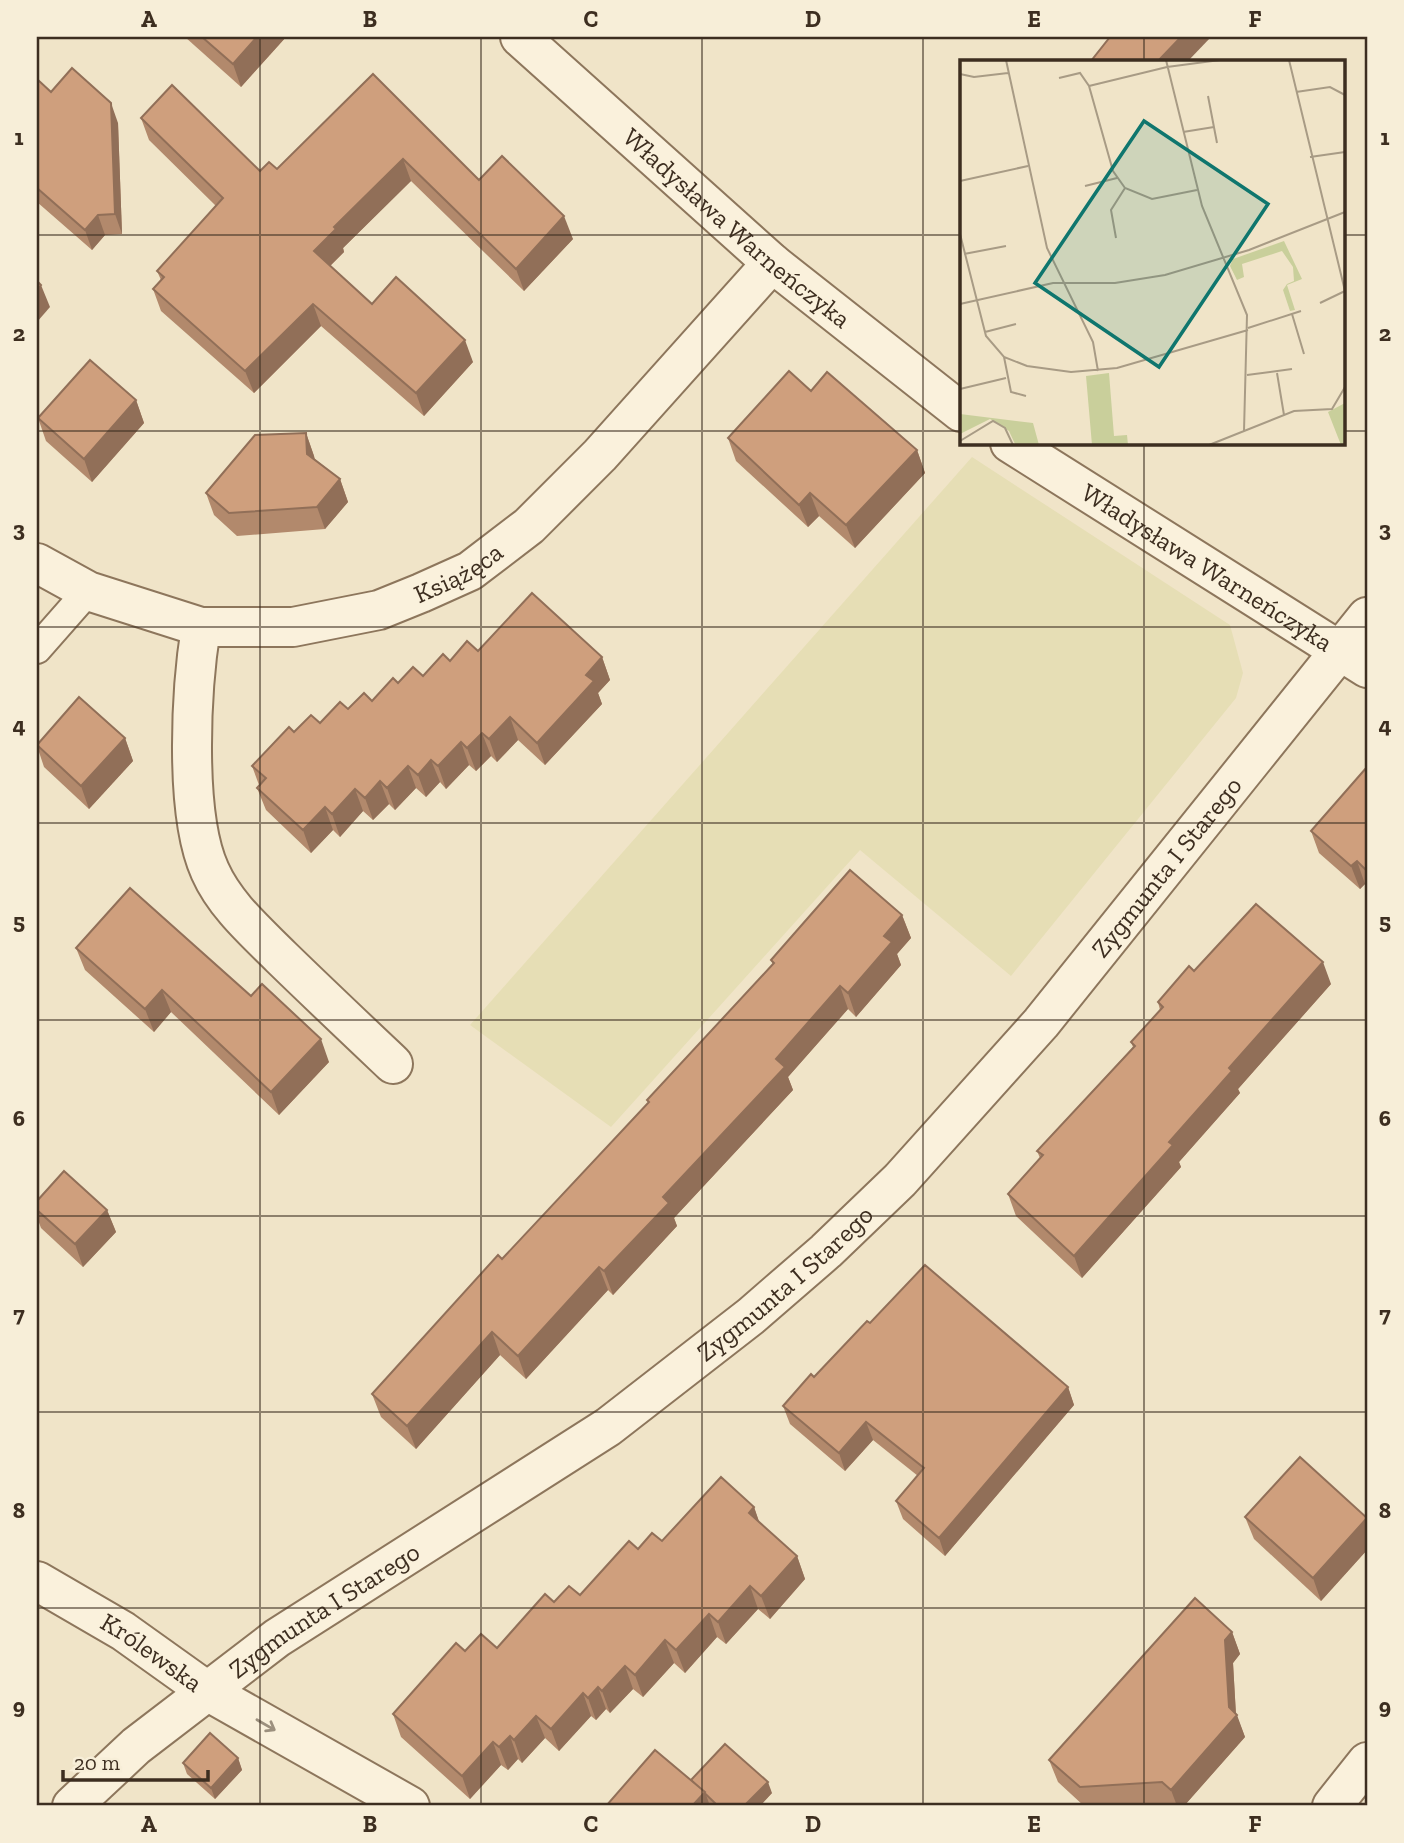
<svg xmlns="http://www.w3.org/2000/svg" width="1404" height="1843" viewBox="0 0 1404 1843" font-family="'Zilla Slab',serif">
  <rect width="100%" height="100%" fill="#f0e4c8"/>
  <polygon fill="#e6deb5" points="972,457 1230,625 1243,673 1236,698 1011,976 860,850 611,1127 470,1025"/>
  <g fill="none" stroke-linecap="round" stroke-linejoin="round">
    <g stroke="#8d765c" stroke-width="32">
      <polyline id="lane" points="37,649 88,591"/>
    </g>
    <g stroke="#8d765c" stroke-width="42">
      <g id="street">
        <path id="s1" d="M520 37 772 263 961 412"/>
        <path id="s2" d="M1010 443 1367 668"/>
        <path id="s3" d="M37 563 88 591 201 627H293L379 610 421 593 470 571 529 526 600 455 772 263"/>
        <path d="M201 627C191 689 184 814 210 871 225 905 255 931 281 957 318 993 355 1028 393 1064"/>
        <path id="s4" d="M37 1581 123 1631 207 1691 410 1806"/>
        <path id="s5" d="M72 1806 136 1746 277 1638 608 1427 751 1316 826 1251 900 1180 1041 1023 1367 617"/>
        <polyline points="1332,1806 1367,1762"/>
      </g>
    </g>
    <use href="#lane" stroke="#faf1dc" stroke-width="28"/>
    <use href="#street" stroke="#faf1dc" stroke-width="38"/>
  </g>
  <g fill="#b2896c">
    <polygon points="185,37 286,37 241,87"/>
    <polygon points="373,74 479,180 573,239 524,291 411,181 343,248 344,252 330,266 372,304 473,362 424,416 321,326 254,393 161,311 153,289 161,280 157,271 216,206 149,140 141,118 260,171 277,169"/>
    <polygon points="37,79 51,92 118,123 122,234 105,235 92,250 37,202"/>
    <polygon points="811,391 917,450 925,473 855,548 819,516 808,527 736,461 728,438"/>
    <polygon points="136,400 144,423 92,482 46,441 38,418"/>
    <polygon points="306,433 314,456 315,459 340,479 348,502 325,529 237,536 214,515 206,493"/>
    <polygon points="478,651 602,657 610,680 598,693 602,704 545,765 518,740 497,762 491,756 476,771 469,765 446,789 440,782 426,797 416,788 395,810 389,804 373,820 363,811 340,837 333,830 311,853 266,810 257,788 259,785 252,766 294,732 320,723 348,709 372,701 398,683 423,676 450,661"/>
    <polygon points="125,738 133,761 89,809 44,767 37,746 37,744"/>
    <polygon points="1367,767 1367,886 1365,884 1360,889 1319,853 1311,831"/>
    <polygon points="902,915 911,938 897,954 901,965 856,1017 848,1009 788,1077 793,1090 674,1218 677,1226 613,1295 608,1290 526,1379 500,1355 416,1449 381,1417 372,1394 502,1259 648,1103 647,1100 773,965 771,960"/>
    <polygon points="76,948 251,996 329,1062 279,1115 171,1012 154,1032 85,970"/>
    <polygon points="1194,971 1331,984 1238,1089 1240,1093 1179,1162 1181,1167 1082,1278 1016,1216 1008,1194 1040,1158 1037,1151 1133,1047 1131,1042 1160,1010 1158,1002"/>
    <polygon points="37,1201 107,1210 116,1232 83,1267 41,1228 37,1217"/>
    <polygon points="870,1323 1068,1387 1074,1405 945,1556 903,1519 896,1501 918,1476 873,1440 845,1471 790,1424 783,1406"/>
    <polygon points="1300,1457 1367,1519 1367,1550 1321,1601 1254,1539 1245,1517"/>
    <polygon points="754,1507 759,1522 797,1556 805,1579 770,1619 758,1609 726,1644 717,1637 685,1673 674,1663 643,1697 633,1689 610,1713 606,1709 596,1720 591,1716 559,1751 545,1738 522,1763 518,1759 508,1770 501,1765 470,1799 401,1737 393,1714 465,1651 497,1648 554,1602 580,1595 638,1549"/>
    <polygon points="1232,1632 1240,1654 1233,1663 1236,1714 1245,1737 1184,1806 1172,1806 1170,1804 1141,1806 1084,1806 1058,1782 1049,1760"/>
    <polygon points="238,1758 242,1770 215,1799 187,1774 183,1763"/>
    <polygon points="692,1781 772,1793 760,1806 711,1806 709,1805 710,1806 606,1806"/>
  </g>
  <g fill="#916f58">
    <polygon points="257,37 286,37 241,87 233,64"/>
    <polygon points="1181,37 1211,37 1188,61 1158,61"/>
    <polygon points="111,103 118,123 122,234 115,214"/>
    <polygon points="403,159 411,181 343,248 344,252 322,274 314,251 334,227"/>
    <polygon points="98,215 105,235 92,250 85,230"/>
    <polygon points="564,216 573,239 524,291 516,269"/>
    <polygon points="41,285 50,307 37,322 37,290"/>
    <polygon points="313,304 321,326 254,393 245,371"/>
    <polygon points="465,340 473,362 424,416 416,393"/>
    <polygon points="136,400 144,423 92,482 84,459"/>
    <polygon points="306,433 314,456 316,476 307,454"/>
    <polygon points="917,450 925,473 855,548 846,525"/>
    <polygon points="340,479 348,502 325,529 317,507"/>
    <polygon points="810,493 819,516 808,527 799,505"/>
    <polygon points="602,657 610,680 598,693 602,704 545,765 537,743 586,675"/>
    <polygon points="510,717 518,740 497,762 489,739"/>
    <polygon points="482,733 491,756 476,771 467,748"/>
    <polygon points="125,738 133,761 89,809 81,786"/>
    <polygon points="461,742 469,765 446,789 438,766"/>
    <polygon points="431,760 440,782 426,797 418,775"/>
    <polygon points="408,766 416,788 395,810 387,788"/>
    <polygon points="380,781 389,804 373,820 365,798"/>
    <polygon points="355,789 363,811 340,837 332,814"/>
    <polygon points="325,807 333,830 311,853 303,830"/>
    <polygon points="1357,861 1365,884 1360,889 1351,866"/>
    <polygon points="902,915 911,938 897,954 901,965 856,1017 848,993 884,936"/>
    <polygon points="1323,962 1331,984 1238,1089 1240,1093 1179,1162 1181,1167 1082,1278 1074,1256 1229,1068"/>
    <polygon points="840,986 848,1009 788,1077 793,1090 674,1218 677,1226 613,1295 604,1271 776,1059"/>
    <polygon points="162,990 171,1012 154,1032 145,1009"/>
    <polygon points="321,1039 329,1062 279,1115 271,1092"/>
    <polygon points="107,1210 116,1232 83,1267 75,1244"/>
    <polygon points="599,1267 608,1290 526,1379 518,1356"/>
    <polygon points="492,1332 500,1355 416,1449 407,1426"/>
    <polygon points="1068,1387 1074,1405 945,1556 939,1538"/>
    <polygon points="866,1422 873,1440 845,1471 839,1453"/>
    <polygon points="754,1507 762,1530 749,1513"/>
    <polygon points="1367,1518 1367,1550 1321,1601 1313,1578"/>
    <polygon points="797,1556 805,1579 770,1619 761,1596"/>
    <polygon points="750,1586 758,1609 726,1644 718,1622"/>
    <polygon points="709,1614 717,1637 685,1673 676,1650"/>
    <polygon points="1232,1632 1240,1654 1233,1663 1236,1716 1237,1715 1245,1737 1184,1806 1177,1806 1171,1790 1229,1707 1225,1640"/>
    <polygon points="665,1640 674,1663 643,1697 635,1675"/>
    <polygon points="625,1666 633,1689 610,1713 602,1691"/>
    <polygon points="598,1687 606,1709 596,1720 588,1698"/>
    <polygon points="583,1693 591,1716 559,1751 551,1729"/>
    <polygon points="536,1716 545,1738 522,1763 514,1740"/>
    <polygon points="510,1736 518,1759 508,1770 499,1747"/>
    <polygon points="493,1742 501,1765 470,1799 462,1776"/>
    <polygon points="238,1758 242,1770 215,1799 211,1788"/>
    <polygon points="768,1782 772,1793 760,1806 744,1806"/>
    <polygon points="705,1792 710,1806 692,1806"/>
  </g>
  <g fill="#cf9f7d" stroke="#916f58" stroke-width="2">
    <polygon points="202,37 257,37 233,64"/>
    <polygon points="1110,37 1181,37 1158,61 1091,61"/>
    <polygon points="72,68 111,103 115,214 98,215 85,230 37,188 37,79 51,92"/>
    <polygon points="373,74 479,180 502,156 564,216 516,269 403,159 334,227 336,229 314,251 372,304 396,277 465,340 416,393 313,304 245,371 153,289 164,277 157,271 223,198 141,118 172,85 260,171 269,162 277,169"/>
    <polygon points="37,281 41,285 37,290"/>
    <polygon points="90,360 136,400 84,459 38,418"/>
    <polygon points="789,371 811,391 827,372 917,450 846,525 810,493 799,505 728,438"/>
    <polygon points="306,433 307,454 340,479 317,507 229,513 206,493 255,435"/>
    <polygon points="532,593 602,657 586,675 594,681 537,743 510,717 489,739 482,733 467,748 461,742 438,766 431,760 418,775 408,766 387,788 380,781 365,798 355,789 332,814 325,807 303,830 257,788 266,778 252,766 289,727 294,732 311,715 320,723 340,702 348,709 364,693 372,701 393,678 398,683 413,667 423,676 443,654 450,661 467,641 478,651"/>
    <polygon points="79,697 125,738 81,786 37,745"/>
    <polygon points="1367,767 1367,871 1357,861 1351,866 1311,831"/>
    <polygon points="850,870 902,915 884,936 892,942 848,993 840,986 776,1059 785,1067 663,1197 669,1203 604,1271 599,1267 518,1356 492,1332 407,1426 372,1394 498,1255 502,1259 649,1102 647,1100 774,963 771,960"/>
    <polygon points="130,888 251,996 262,984 321,1039 271,1092 162,990 145,1009 76,948"/>
    <polygon points="1256,904 1323,962 1229,1068 1232,1071 1169,1142 1173,1145 1074,1256 1008,1194 1043,1155 1037,1151 1135,1046 1131,1042 1163,1007 1158,1002 1189,966 1194,971"/>
    <polygon points="64,1171 107,1210 75,1244 37,1210 37,1201"/>
    <polygon points="925,1265 1068,1387 939,1538 896,1501 924,1468 866,1422 839,1453 783,1406 811,1374 814,1377 867,1321 870,1323"/>
    <polygon points="1300,1457 1367,1518 1313,1578 1245,1517"/>
    <polygon points="721,1477 754,1507 749,1513 797,1556 761,1596 750,1586 718,1622 709,1614 676,1650 665,1640 635,1675 625,1666 602,1691 598,1687 588,1698 583,1693 551,1729 536,1716 514,1740 510,1736 499,1747 493,1742 462,1776 393,1714 456,1643 465,1651 481,1634 497,1648 545,1594 554,1602 569,1586 580,1595 629,1541 638,1549 652,1533 662,1541"/>
    <polygon points="1195,1598 1232,1632 1225,1640 1229,1707 1237,1715 1171,1790 1162,1782 1080,1787 1049,1760"/>
    <polygon points="210,1733 238,1758 211,1788 183,1763"/>
    <polygon points="725,1744 768,1782 744,1806 718,1806 691,1780"/>
    <polygon points="655,1750 705,1792 692,1806 606,1806"/>
  </g>
  <defs><path id="oneway-shaft" d="M-6 0H5M1.5-3L5.5 0L1.5 3" fill="none" stroke-width="1.6" stroke-linecap="round" stroke-linejoin="round" transform="scale(1.75)"/></defs>
  <use stroke="#9c907e" href="#oneway-shaft" transform="translate(266 1725) rotate(30)"/>
  <path fill="none" stroke="#3d2e20" stroke-width="2" stroke-opacity="0.55" d="M260 37V1806M481 37V1806M702 37V1806M923 37V1806M1144 37V61M37 235H961M1343 235H1367M37 431H961M1343 431H1367M1144 443V1806M37 627H1367M37 823H1367M37 1020H1367M37 1216H1367M37 1412H1367M37 1608H1367"/>
  <g text-anchor="middle" dominant-baseline="central" stroke-width="7" stroke-linejoin="round" paint-order="stroke">
    <g font-size="26" fill="#3d2e20" stroke="#f7eed8">
      <text stroke="none"><textPath href="#s1" startOffset="289">Władysława Warneńczyka</textPath></text>
      <text stroke="none"><textPath href="#s2" startOffset="233">Władysława Warneńczyka</textPath></text>
      <text stroke="none"><textPath href="#s3" startOffset="444">Książęca</textPath></text>
      <text stroke="none"><textPath href="#s5" startOffset="1452">Zygmunta I Starego</textPath></text>
      <text stroke="none"><textPath href="#s5" startOffset="886">Zygmunta I Starego</textPath></text>
      <text stroke="none"><textPath href="#s5" startOffset="320">Zygmunta I Starego</textPath></text>
      <text stroke="none"><textPath href="#s4" startOffset="135">Królewska</textPath></text>
    </g>
  </g>
  <g transform="translate(960 60)">
    <rect width="385" height="385" fill="#f0e4c8"/>
    <path d="M324 181 342 219 327 225 335 250 330 251 323 230 327 224 334 221 333 207 322 191 282 204 284 217 277 220 270 206 273 199ZM149 313 154 376 167 375 168 385H132L126 316ZM385 343V385H381L368 352ZM0 354 73 363 79 385 55 384 49 371 30 359 0 374Z" fill="#c9cf9b"/>
    <path fill="none" stroke="#a89b85" stroke-width="2" d="M46 0 87 188 133 282 138 311M206 0 242 146 287 255 284 371M329 0 385 231M0 14 14 17 48 13M99 18 120 13 129 26 153 111 165 128 192 139 237 130M129 26 207 7 260 0M336 32 370 27 385 35M248 36 257 83M223 72 254 67M350 97 385 92M0 121 68 106M125 126 157 118M0 174 26 276 44 297 67 306 111 312 157 308 288 270M156 178 151 150 165 128M4 194 46 186M360 243 385 231M0 244 93 223H155L205 215 289 190 385 152M332 254 344 294M288 268 341 251M25 272 56 264M44 297 51 332 66 336M317 313 324 355M287 315 332 309M0 329 46 318M0 381 33 361 45 368 53 385M249 385 334 351 372 349 385 327"/>
    <path fill="#0f766e" fill-opacity="0.15" stroke="#0f766e" stroke-width="3.5" d="M184 61 308 144 199 307 75 223Z"/>
    <rect width="385" height="385" fill="none" stroke="#3d2e20" stroke-width="3.5"/>
  </g>
  <rect width="1404" height="1843" fill="none" stroke="#f7eed8" stroke-width="77"/>
  <path d="M63 1770v10h145v-10" fill="none" stroke="#3d2e20" stroke-width="3.5"/>
  <text x="74" y="1770" font-size="21" fill="#3d2e20" stroke="#f7eed8" stroke-width="5" paint-order="stroke">20 m</text>
  <rect x="38" y="38" width="1328" height="1766" fill="none" stroke="#3d2e20" stroke-width="2.5"/>
  <g font-size="23" text-anchor="middle" font-weight="bold" fill="#3d2e20">
    <text x="149" y="27">A</text>
    <text x="370" y="27">B</text>
    <text x="591" y="27">C</text>
    <text x="813" y="27">D</text>
    <text x="1034" y="27">E</text>
    <text x="1255" y="27">F</text>
    <text x="19" y="145">1</text>
    <text x="1385" y="145">1</text>
    <text x="19" y="341">2</text>
    <text x="1385" y="341">2</text>
    <text x="19" y="537">3</text>
    <text x="1385" y="537">3</text>
    <text x="19" y="733">4</text>
    <text x="1385" y="733">4</text>
    <text x="19" y="929">5</text>
    <text x="1385" y="929">5</text>
    <text x="19" y="1126">6</text>
    <text x="1385" y="1126">6</text>
    <text x="19" y="1322">7</text>
    <text x="1385" y="1322">7</text>
    <text x="19" y="1518">8</text>
    <text x="1385" y="1518">8</text>
    <text x="19" y="1714">9</text>
    <text x="1385" y="1714">9</text>
    <text x="149" y="1832">A</text>
    <text x="370" y="1832">B</text>
    <text x="591" y="1832">C</text>
    <text x="813" y="1832">D</text>
    <text x="1034" y="1832">E</text>
    <text x="1255" y="1832">F</text>
  </g>
</svg>
